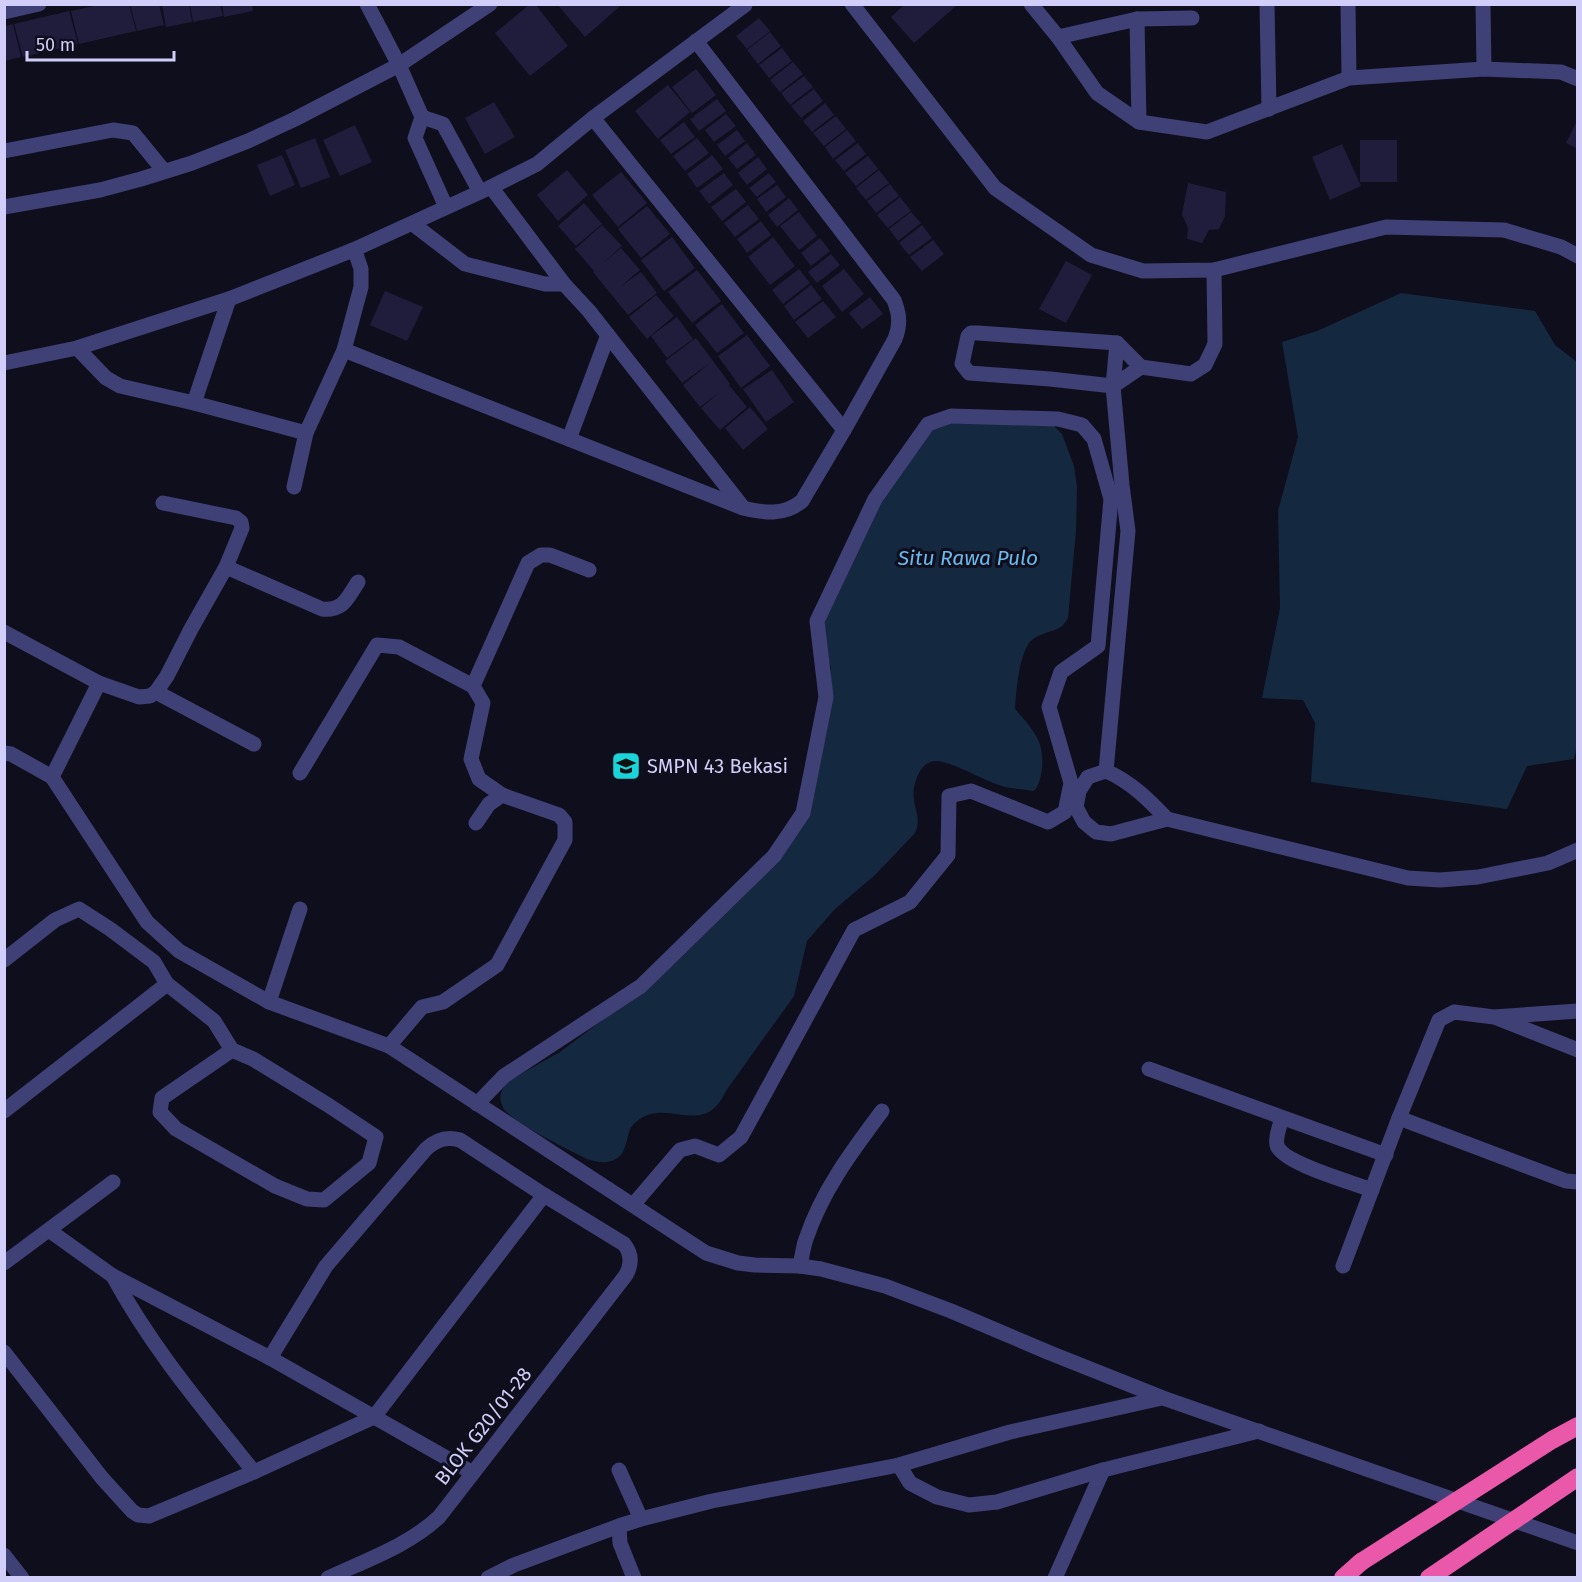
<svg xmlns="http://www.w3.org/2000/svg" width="1582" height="1582" viewBox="0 0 1582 1582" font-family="'Fira Sans',sans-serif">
  <rect width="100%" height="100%" fill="#0f0e1c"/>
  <g fill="#142840">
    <polygon points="1401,293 1535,311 1555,345 1577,362 1577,746 1574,759 1527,766 1507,809 1311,782 1315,723 1303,700 1262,698 1280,608 1278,511 1298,437 1282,342 1317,331"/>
    <path d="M957 422 1053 425 1062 434 1074 466 1077 487 1076 530 1068 618C1061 631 1054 629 1041 635 1037 636 1031 640 1029 643 1019 658 1016 691 1015 709 1022 717 1031 726 1036 736 1045 750 1044 774 1036 789L1033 791C1024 789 1014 789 1005 787 986 782 952 761 935 761 922 762 916 777 914 788 911 805 923 818 915 833L875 875 834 910 807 941 794 996 728 1088C723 1096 719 1105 712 1110 690 1126 660 1100 636 1122 627 1129 629 1137 625 1147 619 1165 602 1164 587 1159 569 1150 513 1123 504 1109 497 1098 501 1088 510 1080L560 1052 637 994 793 840 830 681 831 668 821 629 879 501 928 431Z"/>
  </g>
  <g fill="#201c3b">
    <polygon points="104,4 129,4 136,31 79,44 71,11"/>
    <polygon points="130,4 159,4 164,25 137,31"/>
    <polygon points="162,4 189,4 192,22 166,27"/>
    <polygon points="190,4 220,4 223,16 193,22"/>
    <polygon points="222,4 252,4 253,11 224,17"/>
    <polygon points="530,4 535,4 568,46 530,76 495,33"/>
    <polygon points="557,4 619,4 620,6 585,37"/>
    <polygon points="905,4 958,4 914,43 891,17"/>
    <polygon points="69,11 78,44 23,57 14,24"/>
    <polygon points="759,18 770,31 747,49 736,36"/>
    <polygon points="13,24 21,57 4,61 4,26"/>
    <polygon points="770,32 781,46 758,64 747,50"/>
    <polygon points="782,48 792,61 769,78 759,65"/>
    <polygon points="793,62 803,74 780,92 770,80"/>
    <polygon points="696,69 716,95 692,113 672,87"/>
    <polygon points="804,76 813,87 790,105 781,93"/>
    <polygon points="668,85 690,112 658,139 635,111"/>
    <polygon points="814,89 823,101 801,118 791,106"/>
    <polygon points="717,99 726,111 699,131 690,119 695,117 694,116"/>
    <polygon points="494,102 515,137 485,154 465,118"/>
    <polygon points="825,103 834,115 812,132 803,121"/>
    <polygon points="726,114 736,126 714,142 705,130"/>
    <polygon points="836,116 846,129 824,146 813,133"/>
    <polygon points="1578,119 1578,149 1566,143"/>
    <polygon points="684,122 695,137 671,154 660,140"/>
    <polygon points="355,125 372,162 340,176 323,140"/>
    <polygon points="737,130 745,141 725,156 717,145"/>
    <polygon points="847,130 856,141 833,159 825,147"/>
    <polygon points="315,138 330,177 301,188 285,150"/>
    <polygon points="697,138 709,153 685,171 673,156"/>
    <rect x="1360" y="140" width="37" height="42"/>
    <polygon points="747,143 756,155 737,169 728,158"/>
    <polygon points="858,143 866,154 844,171 835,160"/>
    <polygon points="1342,144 1361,186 1330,200 1312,157"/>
    <polygon points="282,155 295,185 270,196 257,165"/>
    <polygon points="712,155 723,169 697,188 687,174"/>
    <polygon points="868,156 878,169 856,186 845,173"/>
    <polygon points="758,157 767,169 747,185 738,173"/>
    <polygon points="567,170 588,195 558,221 537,195"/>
    <polygon points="879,170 889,183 866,200 856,188"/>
    <polygon points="621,172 647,203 618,227 592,195"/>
    <polygon points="724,173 733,185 709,204 699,191"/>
    <polygon points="769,173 776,182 757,197 749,188"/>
    <polygon points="1188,183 1226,192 1225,216 1219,229 1209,230 1202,243 1187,239 1188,228 1182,214"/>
    <polygon points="890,184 899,196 876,213 867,201"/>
    <polygon points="777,185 786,197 766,212 757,199"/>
    <polygon points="736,189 746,202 722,221 711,207"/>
    <polygon points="900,197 911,211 888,228 877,215"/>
    <polygon points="789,198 798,210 777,227 768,215"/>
    <polygon points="584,203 602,224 576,246 558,226"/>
    <polygon points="748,205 759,219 735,237 724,223"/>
    <polygon points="647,206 670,234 641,258 618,229"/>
    <polygon points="799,212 817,236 799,250 780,226"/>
    <polygon points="911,212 921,223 898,241 889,229"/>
    <polygon points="761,221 771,235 747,253 737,239"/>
    <polygon points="602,225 622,246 601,265 621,248 640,270 620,287 641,272 657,293 628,315 593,272 594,271 575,249"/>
    <polygon points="922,225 932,238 909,255 899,243"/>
    <polygon points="672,237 695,268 664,291 641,260"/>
    <polygon points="773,237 795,266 770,285 748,257"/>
    <polygon points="820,238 830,251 811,266 801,253"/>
    <polygon points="933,240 944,254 922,271 910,257"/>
    <polygon points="831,254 840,265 817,283 808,272"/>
    <polygon points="1066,261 1092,275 1066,323 1039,309"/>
    <polygon points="799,269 810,283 783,304 772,290"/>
    <polygon points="844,269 864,294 842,312 822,286"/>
    <polygon points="697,270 721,301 692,323 668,292"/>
    <polygon points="811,285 822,299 794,320 784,306"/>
    <polygon points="385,291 423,307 407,341 370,325"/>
    <polygon points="656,295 674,316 647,339 629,317"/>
    <polygon points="870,297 883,314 862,329 849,313"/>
    <polygon points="823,301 836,317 808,338 795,322"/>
    <polygon points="722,304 744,333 717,353 695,325"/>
    <polygon points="677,317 693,339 667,358 651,336"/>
    <polygon points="747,335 770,366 741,388 718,356"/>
    <polygon points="696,338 730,384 729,385 747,407 720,430 701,408 720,392 700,407 683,385 710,363 682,383 665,361"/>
    <polygon points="772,370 794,402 766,422 743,389"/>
    <polygon points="750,407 768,429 743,450 725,428"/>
  </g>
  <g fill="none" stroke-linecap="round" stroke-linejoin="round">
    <g stroke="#3f4076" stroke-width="15">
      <polyline points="367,4 399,65 422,117 415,138 446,207"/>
      <polyline points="852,4 995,188 1091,255 1143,271 1214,270 1386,227 1504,230 1561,247 1578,256"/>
      <polyline points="1031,4 1058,37 1097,93 1139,122 1207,132 1349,78 1484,69 1561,72 1578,79"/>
      <polyline points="1267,4 1269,109"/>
      <polyline points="1348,4 1349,78"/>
      <polyline points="1483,4 1484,69"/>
      <polyline points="4,12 39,4"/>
      <polyline points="1137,19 1139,122"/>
      <polyline points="1058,37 1137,19 1192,18"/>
      <polyline points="422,117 443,124 480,192"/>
      <polyline points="593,118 844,430"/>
      <polyline points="4,151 113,130 133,133 164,171"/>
      <polyline points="491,187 564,284 589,311 741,505"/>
      <polyline points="4,207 100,190 141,179 192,163 248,141 295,119 399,65 490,4"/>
      <polyline points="413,224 465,264 545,284 564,284"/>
      <polyline points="77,348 106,378 120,386 194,403 306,433"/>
      <path d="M344 350 743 508C764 513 784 516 802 501L844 430 895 339C901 324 899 313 894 300L696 41"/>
      <polyline points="4,363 77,348 229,299 353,250 491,187 537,164 593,118 745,5"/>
      <polyline points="1141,367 1113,386 1050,379 969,373 962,364 968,336 971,333 978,333 1117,343 1141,367 1191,374 1205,365 1215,344 1214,270"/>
      <polyline points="194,403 229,299"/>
      <polyline points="569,439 608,335"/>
      <polyline points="294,487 306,433 344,350 361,287 361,269 357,257 353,250"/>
      <path d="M226 567 322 609C344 611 347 598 358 582"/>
      <polyline points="4,632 99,683"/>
      <polyline points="473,686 528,563 541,555 550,555 589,570"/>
      <polyline points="156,692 254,744"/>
      <polyline points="4,753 11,754 52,777 147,922 179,951 269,1002 389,1046 706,1253 738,1263 755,1265 800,1266 821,1269 885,1286 951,1311 1050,1353 1163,1398 1578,1543"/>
      <polyline points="1106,771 1128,531 1122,485 1113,386 1117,343"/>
      <path d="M1106 771C1131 782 1149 800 1167 819L1111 834 1096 832 1084 822 1076 807 1079 791 1088 777Z"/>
      <polyline points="300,773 377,645 399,647 473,686 483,703 471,759 479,779 502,795 559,815 565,822 565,840 497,965 443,1002 422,1007 389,1046"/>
      <polyline points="52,777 99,683 139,697 150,696 156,692 167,676 191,629 226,567 242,528 241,522 236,518 163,503"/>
      <polyline points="1167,819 1408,878 1440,880 1478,877 1548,863 1578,850"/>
      <polyline points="476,823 489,804 502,795"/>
      <polyline points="4,960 55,920 79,909 110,929 154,962 167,984 214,1021 232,1050 253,1059 328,1105 376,1137 369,1163 324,1200 307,1199 275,1186 176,1129 160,1112 162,1098 232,1050"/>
      <polyline points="269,1002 300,909"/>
      <polyline points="1497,1018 1578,1050"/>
      <polyline points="1149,1069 1386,1155"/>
      <polyline points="477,1104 504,1076 641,986 774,856 803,813 826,697 817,621 875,499 928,424 951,416 1058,419 1082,425 1094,439 1111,499 1098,646 1061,672 1049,707 1071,783 1065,812 1048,822 971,791 949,796 948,855 910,902 854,930 741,1137 719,1155 695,1146 680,1150 633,1205"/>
      <polyline points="4,1111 167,984"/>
      <path d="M1282 1118C1280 1126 1275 1136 1277 1145 1281 1163 1354 1183 1372 1190"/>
      <polyline points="1399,1118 1566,1181 1578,1182"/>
      <polyline points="50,1231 113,1276 270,1358 473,1473"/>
      <polyline points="4,1263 113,1182"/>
      <path d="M800 1266C802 1257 803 1247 806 1239 822 1191 852 1151 882 1111"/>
      <polyline points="1343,1266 1399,1118 1439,1020 1454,1012 1494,1017 1578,1011"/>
      <path d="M113 1276C151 1347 204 1409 254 1472"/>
      <polyline points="4,1352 102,1478 132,1511 138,1515 149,1516 254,1472 374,1417 544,1195"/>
      <path d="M270 1358 326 1266 426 1149C436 1140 446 1136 460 1140L544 1195 624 1244C632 1254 632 1264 626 1275L439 1517C408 1546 366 1560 328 1578"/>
      <polyline points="899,1465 910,1483 937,1497 969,1505 997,1502 1103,1470 1259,1431"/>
      <polyline points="619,1470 641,1519"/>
      <polyline points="619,1526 620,1543 634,1578"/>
      <polyline points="4,1555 22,1578"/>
      <polyline points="488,1578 514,1565 619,1526 641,1519 712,1501 899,1465 1010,1432 1162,1398"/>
      <polyline points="1055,1578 1103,1470"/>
    </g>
    <polyline stroke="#ea59a9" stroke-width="18" points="1343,1578 1361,1562"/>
    <g stroke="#ea59a9" stroke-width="18">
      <polyline points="1361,1562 1552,1440 1578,1426"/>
      <polyline points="1429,1578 1578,1477"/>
    </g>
  </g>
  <defs>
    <g id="school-square" transform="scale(1.5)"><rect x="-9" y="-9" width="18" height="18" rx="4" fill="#1bd4d9" stroke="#0f0e1c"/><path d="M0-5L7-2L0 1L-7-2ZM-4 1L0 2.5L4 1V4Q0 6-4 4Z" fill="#111"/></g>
  </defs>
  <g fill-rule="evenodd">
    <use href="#school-square" x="626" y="766"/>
  </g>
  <g text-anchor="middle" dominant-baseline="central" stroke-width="6" stroke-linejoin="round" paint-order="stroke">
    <g font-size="20" fill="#d1cff9" stroke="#0f0e1c" text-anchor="start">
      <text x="647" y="766">SMPN 43 Bekasi</text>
    </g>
    <g font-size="20" fill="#d1cff9" stroke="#0f0e1c">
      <text transform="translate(483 1426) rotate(-52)">BLOK G20/01-28</text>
    </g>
    <g font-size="21" font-style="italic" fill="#6ab9ed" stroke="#0f0e1c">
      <text x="968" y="558">Situ Rawa Pulo</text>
    </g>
  </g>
  <rect width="1582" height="1582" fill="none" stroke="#d1cff9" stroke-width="12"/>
  <path d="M27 51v9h147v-9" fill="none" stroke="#d1cff9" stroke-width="3"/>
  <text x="36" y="51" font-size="18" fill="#d1cff9" stroke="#0f0e1c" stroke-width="4.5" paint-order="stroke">50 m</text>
</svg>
